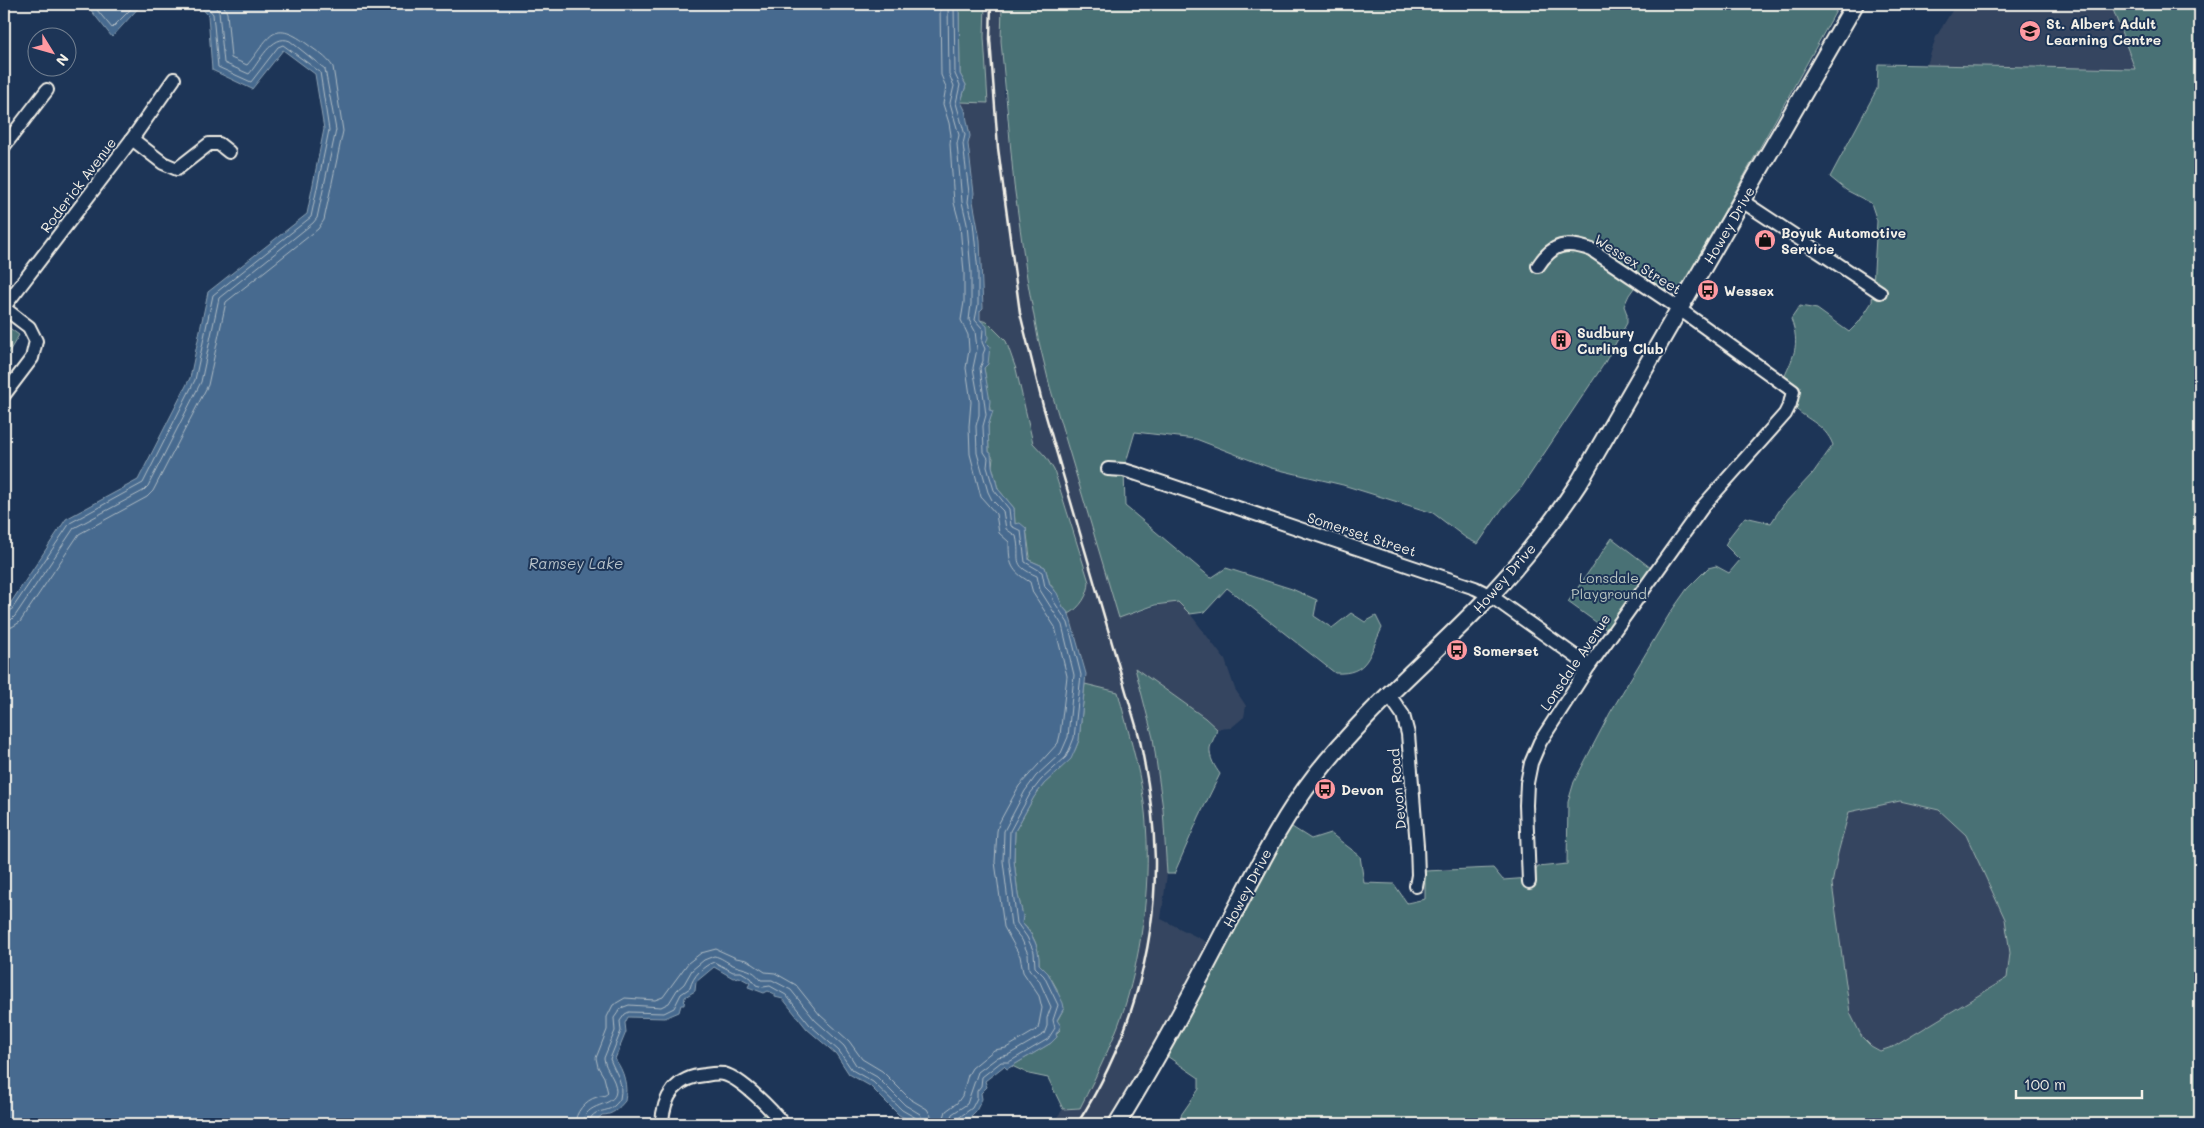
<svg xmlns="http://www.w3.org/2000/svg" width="2204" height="1128" viewBox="0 0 2204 1128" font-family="Mali,sans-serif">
  <rect width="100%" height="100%" fill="#1d3557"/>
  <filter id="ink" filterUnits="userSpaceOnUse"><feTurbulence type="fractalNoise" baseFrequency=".02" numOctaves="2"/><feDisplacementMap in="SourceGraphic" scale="10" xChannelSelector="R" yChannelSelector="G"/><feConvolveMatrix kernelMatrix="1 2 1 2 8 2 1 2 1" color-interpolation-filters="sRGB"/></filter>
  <g filter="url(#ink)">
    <g fill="#354560">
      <polygon points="985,4 1002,4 1001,41 1004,89 1014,185 1027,278 1050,387 1077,475 1135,613 1169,602 1178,602 1185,607 1225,660 1235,689 1246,706 1244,717 1231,728 1217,729 1205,718 1135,669 1153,738 1163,809 1167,874 1161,919 1217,947 1118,1124 1052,1124 1063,1109 1080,1108 1114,1036 1128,996 1145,905 1147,881 1147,827 1139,775 1118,692 1085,684 1086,674 1069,614 1077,609 1080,605 1089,582 1058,481 1046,457 1033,443 1016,369 1006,341 983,320 980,320 980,311 983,308 980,240 973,201 974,193 968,144 970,136 965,110 961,102 988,103 984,37"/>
      <polygon points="1956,4 2111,4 2135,69 1927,65 1936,37"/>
      <polygon points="1900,801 1939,810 1966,835 2005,919 2009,941 2010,965 2007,978 1895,1046 1880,1051 1871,1046 1862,1037 1850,1013 1832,884 1838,853 1849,812"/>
    </g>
    <g fill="#497175" stroke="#9eb1ae" fill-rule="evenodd">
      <polygon points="959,4 985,4 984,37 988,103 961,102 966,85 960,74"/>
      <path d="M1002 4H1840L1682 287 1656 292 1639 281 1629 295 1624 306 1627 314V323L1604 364 1521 488 1502 509 1478 544 1466 538 1433 513 1343 485 1271 468 1196 439 1135 432 1124 469 1125 506 1211 578 1226 568 1292 589 1317 600 1314 616 1332 628 1351 613 1365 622 1376 616 1382 628C1369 654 1369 675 1335 673L1227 588 1205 612 1190 614 1178 602 1155 605 1119 618 1050 387 1038 338 1027 278 1014 185 1001 41Z"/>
      <path d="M2111 4H2200V1124H1184L1181 1115 1199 1089V1078L1161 1052 1284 822 1311 839 1330 833 1360 856 1364 883 1394 884 1407 903 1425 899V871L1493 868 1503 880 1530 878 1538 867 1567 864 1568 802 1574 782 1610 713 1670 613 1687 589 1708 568 1716 566 1729 573 1740 560 1725 545 1730 536 1745 517 1771 523 1783 505 1813 473 1833 445C1825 423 1803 419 1791 404 1787 398 1784 388 1782 382 1793 357 1801 346 1791 319L1800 306 1817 309 1849 332 1859 322 1872 302 1877 221 1871 203 1846 190 1830 177 1877 89 1878 64 2135 69ZM1900 801 1939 810 1966 835 2005 919 2010 953 2007 978 1895 1046 1880 1051 1871 1046 1862 1037 1850 1013 1832 884 1838 853 1849 812Z"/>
      <path d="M980 320 987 322 1006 341 1016 369 1033 443 1046 457 1054 470 1089 582C1089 594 1080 608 1069 614L1063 607 1054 589 1050 584 1045 567 1029 560 1030 557 1026 528 1015 524 1014 508 998 489 992 466 993 458 989 452 988 426 991 416 984 368 988 360 986 342Z"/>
      <polygon points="4,324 19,335 4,360"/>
      <polygon points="1612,538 1651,568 1607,630 1568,602"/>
      <path d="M1135 668 1205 718 1217 729C1216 736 1211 742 1210 748 1209 758 1215 767 1220 774L1199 817 1174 874H1167L1163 809 1153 738Z"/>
      <path d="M1085 684 1118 692C1127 728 1139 765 1144 803 1152 867 1145 934 1128 996 1117 1035 1098 1072 1080 1108L1063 1109 1048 1078 1029 1074 1012 1066 1051 1043 1057 1037 1056 1034 1060 1030 1057 1021 1064 1008 1058 997 1057 989 1048 973 1039 964C1039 948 1034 934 1022 923L1023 916 1018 895 1014 860 1015 831 1034 797 1044 784 1063 766 1075 750 1079 740Z"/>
      <polygon points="768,1110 781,1124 755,1124"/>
    </g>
    <g fill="#476b8f" stroke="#8ca1b3">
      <polygon points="86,4 142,4 112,37"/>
      <path d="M198 4H959L960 74 966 85 961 102 965 110 970 136 968 144 974 193 973 201 980 240 983 308 980 311V320L987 326 988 338 986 342 990 346 988 364 984 368 990 401 989 410 993 411 988 426 989 452 991 453 992 466 998 489 1014 508 1015 524 1020 523 1026 528 1029 560 1045 567 1050 585 1057 593 1063 607 1069 614 1086 674 1079 740 1075 750 1071 759 1044 784 1034 797 1015 831 1014 860 1018 895 1023 916 1022 923C1033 935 1040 948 1039 964L1048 973 1063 1003 1064 1008 1057 1020 1061 1026 1056 1034 1057 1037 1051 1043 1007 1069 1004 1066 985 1081 987 1087 981 1093 982 1099 976 1111 969 1118 960 1122 951 1124H916L899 1115 870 1086 849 1074 836 1054 807 1029 783 999 775 997V994L768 991 764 993 748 987 750 983 739 977 733 978 714 967 696 982 695 991 685 997 684 1005H681L679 1012 665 1018 628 1017 625 1023 626 1032 615 1059C624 1071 628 1086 625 1101 618 1109 613 1115 602 1115L592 1124H4V613L66 519 138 480 190 378 208 292 307 214 324 129 315 74 283 50 252 89 212 70 208 15Z"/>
    </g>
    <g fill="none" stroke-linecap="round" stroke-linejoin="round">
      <g stroke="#afbbc4" stroke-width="1">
        <polyline points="92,4 112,28 136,4"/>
        <path d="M940 4 941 75 946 87 943 104 949 123 951 135 950 144 954 203 960 225 964 273V302L961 320 968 335 969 350 966 368 971 402 969 426 970 454 981 497 996 514 999 533 1009 542C1009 564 1011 571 1030 582L1033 593 1055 627 1067 676 1060 735 1058 743 1019 786 999 823 997 831 995 862 1004 927 1020 956 1023 972 1039 996 1042 1008 1038 1029 1006 1048 994 1050 972 1068 968 1075 962 1096 957 1103 946 1111 942 1124"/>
        <path d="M948 4 949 74 954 86 950 103 959 135 957 144 962 202 967 224 971 272V304L969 320 975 331 977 349 973 368 979 401V415L976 426 977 453 988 492 992 500 1003 511 1006 529 1016 536C1022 560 1009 564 1037 576L1040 590 1062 625 1074 675 1068 737 1061 753 1036 776 1025 791 1004 831 1003 861 1011 926 1022 940 1028 954 1029 969 1039 980 1051 1007 1047 1018V1026L1044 1034 1008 1055 998 1057 978 1072 967 1104 952 1114 949 1124"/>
        <polyline points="954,4 955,74 960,85 956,103 965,135 963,144 969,193 968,202 973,222 978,272 978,305 975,320 983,329 982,342 985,349 983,354 983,361 980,368 986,415 983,426 984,452 988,458 987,467 994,490 1009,509 1011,526 1021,531 1025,562 1042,572 1045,587 1052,594 1053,600 1068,623 1081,675 1074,738 1070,748 1066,757 1041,780 1030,794 1010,831 1009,861 1017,923 1027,937 1034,952 1035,967 1044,976 1058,1005 1053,1020 1055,1028 1048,1039 1009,1062 1001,1062 982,1077 981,1086 977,1091 977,1098 972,1108 957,1119 955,1124"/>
        <polyline points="4,615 10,612 70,523 143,483 195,380 213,295 311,217 329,130 320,72 283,45 278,47 251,82 218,67 213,14 205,4"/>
        <path d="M4 621 11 620 15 616 74 528 143 491 148 486 201 382 219 298 313 223 317 218 336 130 325 69 290 41C272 33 259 63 249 74L224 63 219 12 213 4"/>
        <path d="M4 628 12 627 20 622 79 534 147 497 153 491 208 385 226 302 318 229 324 220 343 131 333 67C327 57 316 51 307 44 271 17 269 40 247 65L231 58 227 13 223 4"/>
        <path d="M575 1124C575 1113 585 1100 597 1097 602 1095 604 1097 608 1093L604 1077 598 1067 596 1058 607 1030V1017L613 1005 625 998 655 1000 663 997 688 963 701 953 716 949 736 958 747 960 765 972 775 973 796 985 820 1015 849 1041 862 1059 882 1071 910 1099 927 1109 931 1116 932 1124"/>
        <path d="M583 1124C584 1100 615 1109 616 1091 616 1078 605 1070 604 1058L615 1031 614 1018 621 1008 629 1005 661 1007 669 1003 677 990 684 984 692 970 704 960 714 956C721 957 726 962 733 965 745 970 752 968 761 980H772L791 990 815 1020 844 1046 856 1065 877 1077 905 1105 920 1114 925 1124"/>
        <path d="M589 1124C591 1109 603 1113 611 1108 615 1106 618 1102 620 1099 624 1080 615 1073 610 1059L621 1031 620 1021 625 1014 629 1012 664 1013 674 1008 681 994 690 988C693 976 703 966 714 962L733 972H741L751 978 756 985 763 987 770 986 786 995 810 1025 839 1051 852 1070 873 1082 902 1110 916 1118 918 1124"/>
      </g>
      <g stroke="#f4f1e8" stroke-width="16">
        <g id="minor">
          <polyline points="132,139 163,163 177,169 209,144 219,144 229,152"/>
          <polyline points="4,146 47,90"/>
          <polyline points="1742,201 1880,292"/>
          <polyline points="4,307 132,139 174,79"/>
          <polyline points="4,308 29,327 36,341 32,358 4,395"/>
          <polyline points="1108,469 1124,470 1137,474 1475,588 1491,596 1589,666"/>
          <polyline points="1389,695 1403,715 1408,734 1417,846 1418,875 1416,886"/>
          <path d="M1529 882 1526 805 1527 783 1531 763 1540 742 1589 666 1704 505 1785 414 1790 404 1793 391 1671 303 1592 250C1566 241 1553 243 1538 266"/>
          <path d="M662 1124C663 1097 676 1077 705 1075 711 1074 718 1073 724 1074 742 1079 772 1110 783 1124"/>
        </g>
      </g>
      <g stroke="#f4f1e8" stroke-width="20">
        <path id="major" d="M1117 1124C1157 1059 1193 992 1228 924 1255 874 1280 821 1315 776 1363 714 1423 664 1477 609 1516 570 1550 527 1580 481L1855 4"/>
      </g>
      <use href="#minor" stroke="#1d3557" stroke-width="12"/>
      <use href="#major" stroke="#1d3557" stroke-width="16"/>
      <path stroke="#f4f1e8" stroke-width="2.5" d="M991 4 990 39 998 148 1020 313 1043 406 1139 736C1148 777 1154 818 1155 860 1156 952 1127 1047 1077 1124"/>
    </g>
  </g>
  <defs>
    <g id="school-disc" transform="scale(1.125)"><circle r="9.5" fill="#ff9aa2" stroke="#1d3557"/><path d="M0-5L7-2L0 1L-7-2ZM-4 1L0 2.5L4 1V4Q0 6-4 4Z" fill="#111"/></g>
    <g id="shop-disc" transform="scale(1.125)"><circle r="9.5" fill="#ff9aa2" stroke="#1d3557"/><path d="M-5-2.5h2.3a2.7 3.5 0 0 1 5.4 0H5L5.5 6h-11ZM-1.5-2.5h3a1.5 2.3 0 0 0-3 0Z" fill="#111"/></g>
    <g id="bus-disc" transform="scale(1.125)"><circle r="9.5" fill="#ff9aa2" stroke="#1d3557"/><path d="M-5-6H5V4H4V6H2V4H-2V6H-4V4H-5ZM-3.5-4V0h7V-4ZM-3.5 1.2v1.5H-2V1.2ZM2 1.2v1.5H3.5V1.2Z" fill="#111"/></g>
    <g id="building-disc" transform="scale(1.125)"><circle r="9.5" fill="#ff9aa2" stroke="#1d3557"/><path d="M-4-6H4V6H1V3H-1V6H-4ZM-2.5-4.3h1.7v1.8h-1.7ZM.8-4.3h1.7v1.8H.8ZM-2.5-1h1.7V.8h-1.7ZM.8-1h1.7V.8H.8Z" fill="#111"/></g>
  </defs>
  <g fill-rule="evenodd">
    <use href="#school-disc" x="2030" y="31"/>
    <use href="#shop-disc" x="1765" y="240"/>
    <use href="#bus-disc" x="1708" y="290"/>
    <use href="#building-disc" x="1561" y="340"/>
    <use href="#bus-disc" x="1457" y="650"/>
    <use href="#bus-disc" x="1325" y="789"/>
  </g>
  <g text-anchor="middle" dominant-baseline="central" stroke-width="4" stroke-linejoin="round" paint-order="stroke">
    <g font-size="14" font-weight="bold" fill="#f4f1e8" stroke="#1d3557" text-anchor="start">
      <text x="2046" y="23">St. Albert Adult<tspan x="2046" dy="16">Learning Centre</tspan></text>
      <text x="1781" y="232">Boyuk Automotive<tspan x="1781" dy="16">Service</tspan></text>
      <text x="1724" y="290">Wessex</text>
      <text x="1577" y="332">Sudbury<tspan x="1577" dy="16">Curling Club</tspan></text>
      <text x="1473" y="650">Somerset</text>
      <text x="1341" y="789">Devon</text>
    </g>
    <g font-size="14" fill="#f4f1e8" stroke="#1d3557">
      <text transform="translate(78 185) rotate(-53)">Roderick Avenue</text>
      <text transform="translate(1729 225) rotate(-60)">Howey Drive</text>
      <text transform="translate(1638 264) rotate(32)">Wessex Street</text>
      <text transform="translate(1362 534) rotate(18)">Somerset Street</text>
      <text transform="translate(1504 578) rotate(-49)">Howey Drive</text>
      <text transform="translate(1575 662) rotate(-56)">Lonsdale Avenue</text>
      <text transform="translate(1397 789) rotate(-95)">Devon Road</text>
      <text transform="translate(1247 888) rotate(-62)">Howey Drive</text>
    </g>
    <g font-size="14" fill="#b8c4c0" stroke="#1d3557">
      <text x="1609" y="577">Lonsdale<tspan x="1609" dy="16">Playground</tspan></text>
    </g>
    <g font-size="15" font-style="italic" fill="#b7c2c9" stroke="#1d3557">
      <text x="576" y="563">Ramsey Lake</text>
    </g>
  </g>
  <rect width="2204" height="1128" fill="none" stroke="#1d3557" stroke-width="20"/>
  <rect x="10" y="10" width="2184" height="1108" fill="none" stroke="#f4f1e8" stroke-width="2" filter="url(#ink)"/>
  <g transform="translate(52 52) rotate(127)"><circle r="24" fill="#1d3557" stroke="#738091"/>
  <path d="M0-4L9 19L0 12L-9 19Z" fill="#ff9aa2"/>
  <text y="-8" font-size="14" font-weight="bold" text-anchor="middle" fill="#f4f1e8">N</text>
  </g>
  <path d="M2016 1090v8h126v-8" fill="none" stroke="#f4f1e8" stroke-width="2.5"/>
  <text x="2024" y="1090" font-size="15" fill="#f4f1e8" stroke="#1d3557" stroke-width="4" paint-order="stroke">100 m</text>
</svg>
